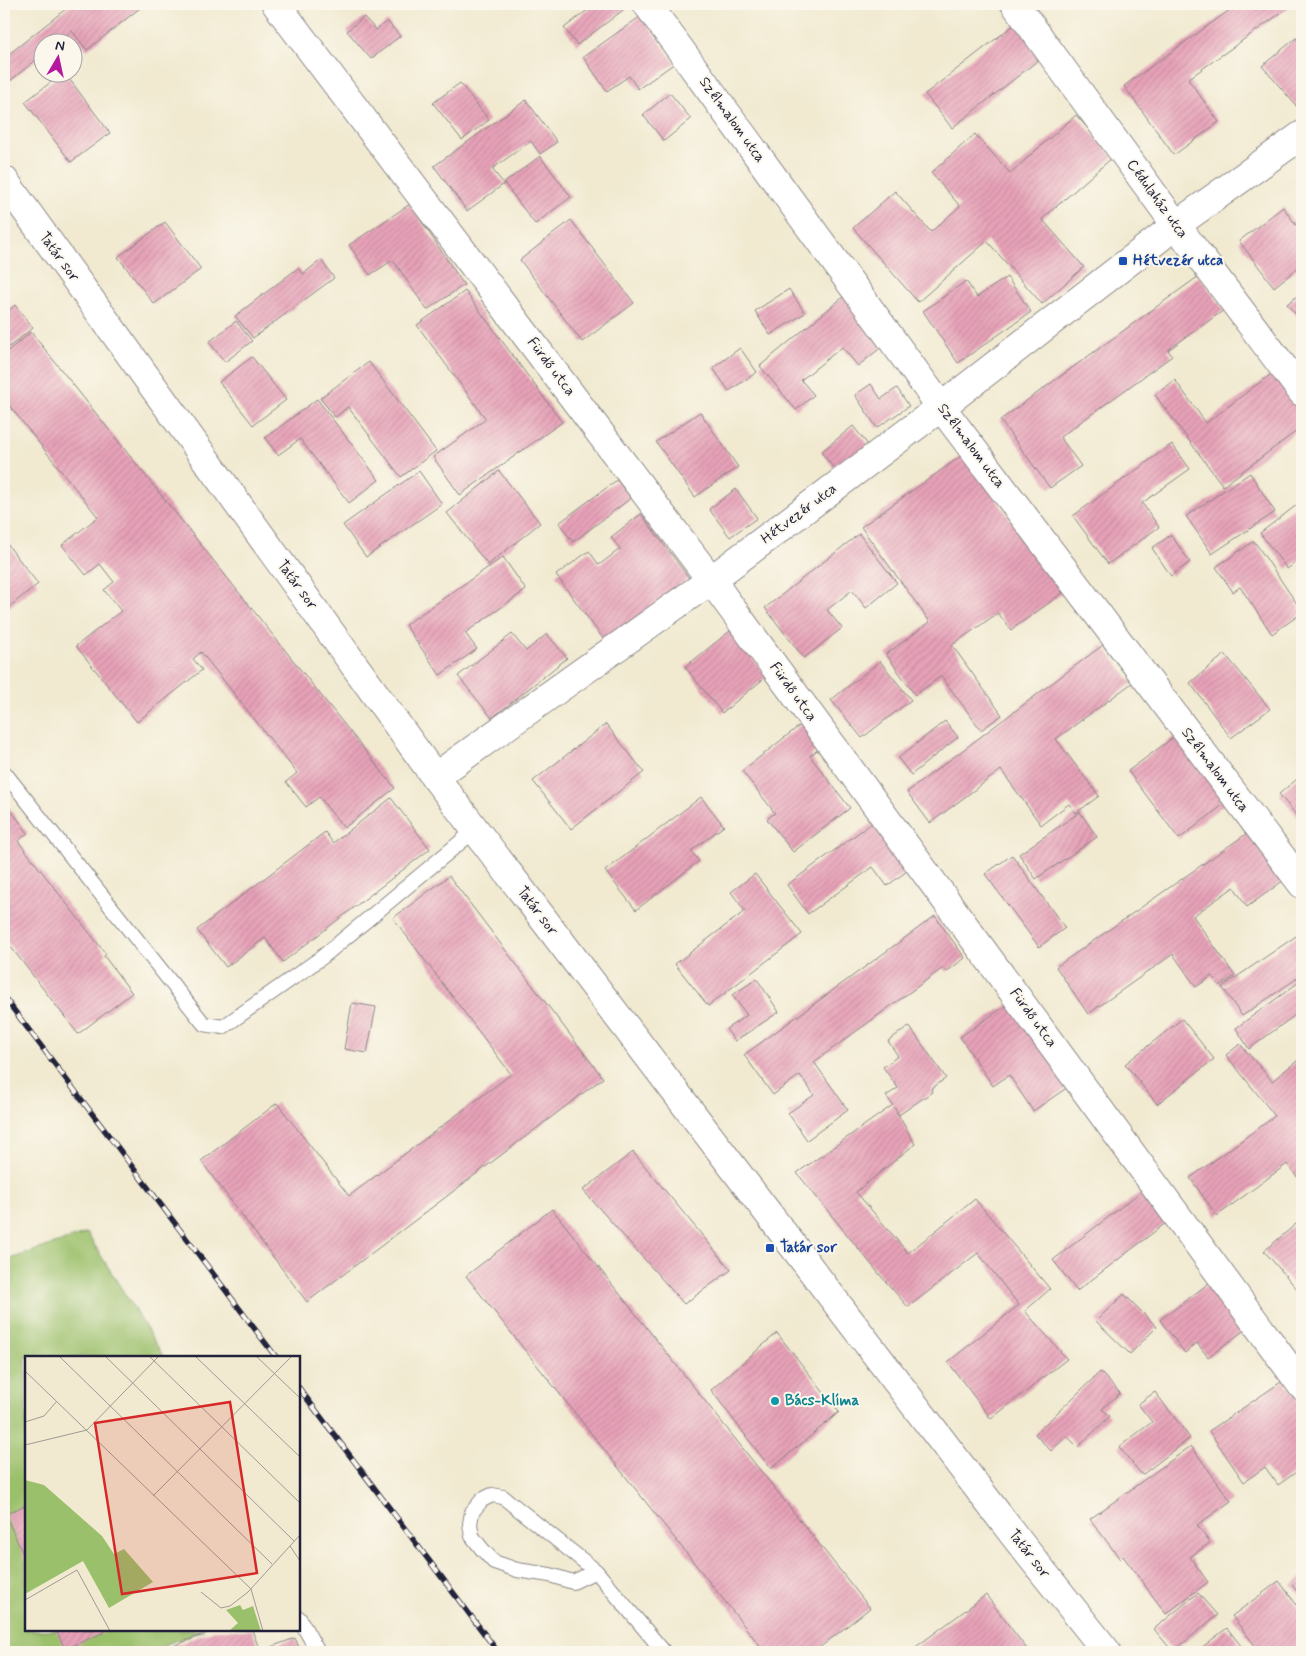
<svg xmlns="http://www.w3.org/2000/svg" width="1306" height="1656" viewBox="0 0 1306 1656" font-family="Mynerve,sans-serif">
  <defs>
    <pattern id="building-hatch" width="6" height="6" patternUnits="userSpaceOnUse" patternTransform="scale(1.25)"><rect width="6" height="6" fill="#e7a2b8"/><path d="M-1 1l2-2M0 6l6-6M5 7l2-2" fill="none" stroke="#c68b9f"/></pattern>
  </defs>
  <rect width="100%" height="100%" fill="#fbf7ec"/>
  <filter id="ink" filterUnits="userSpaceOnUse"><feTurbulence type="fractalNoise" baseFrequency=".02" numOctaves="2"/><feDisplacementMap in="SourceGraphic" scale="10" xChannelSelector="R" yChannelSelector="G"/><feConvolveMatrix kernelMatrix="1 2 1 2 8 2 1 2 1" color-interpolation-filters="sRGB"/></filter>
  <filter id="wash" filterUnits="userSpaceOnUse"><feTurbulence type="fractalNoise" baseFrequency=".0096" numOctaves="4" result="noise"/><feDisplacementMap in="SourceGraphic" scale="20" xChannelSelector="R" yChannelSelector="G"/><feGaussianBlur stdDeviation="1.12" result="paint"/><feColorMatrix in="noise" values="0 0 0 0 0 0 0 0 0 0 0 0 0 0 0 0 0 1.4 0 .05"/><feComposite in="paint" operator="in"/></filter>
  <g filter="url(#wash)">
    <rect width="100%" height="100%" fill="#f1ead1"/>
    <polygon fill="#9bc06b" stroke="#5e7153" points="87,1233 164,1357 26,1357 26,1630 204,1630 146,1652 4,1652 4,1261"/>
    <g id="blocks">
      <g fill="url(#building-hatch)">
        <polygon points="72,4 145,4 87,50 72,31 58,42 42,42 42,55 10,81 4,72 4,58"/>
        <polygon points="585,4 631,4 577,45 564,28 589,9"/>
        <polygon points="1238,4 1285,4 1288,8 1188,79 1219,122 1174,155 1124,86"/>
        <polygon points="641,16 675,63 638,89 629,76 607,91 583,57"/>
        <polygon points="364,17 376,30 387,21 400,36 371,59 347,31"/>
        <polygon points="1020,20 1046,54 952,128 925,94"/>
        <polygon points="1296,38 1302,46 1302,106 1299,109 1262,66"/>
        <polygon points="64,72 110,133 71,162 25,102"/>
        <polygon points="460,83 489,120 462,140 433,103"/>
        <polygon points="670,93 691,119 664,141 643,115"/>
        <polygon points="526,100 557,142 540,154 531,141 492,169 504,184 467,211 434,166"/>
        <polygon points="1076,115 1113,157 1042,219 1084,267 1042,304 987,241 918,302 853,228 895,191 931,232 960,206 931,173 975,134 1010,173"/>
        <polygon points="540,156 571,197 535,224 504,183"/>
        <polygon points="410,204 464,285 427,310 393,260 370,275 349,245"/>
        <polygon points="1283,207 1296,225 1302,220 1302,265 1274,287 1239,241"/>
        <polygon points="571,220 634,303 582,342 520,260"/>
        <polygon points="165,222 201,269 154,304 118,257"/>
        <polygon points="321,260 334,278 253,338 235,316 298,268 303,274"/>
        <polygon points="1199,276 1224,310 1168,350 1172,356 1060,437 1081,466 1050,488 1000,420"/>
        <polygon points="1007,277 1031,312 958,363 923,311 966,281 977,297"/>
        <polygon points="789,289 805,313 770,335 755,311"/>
        <polygon points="465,291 562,422 460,495 433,457 486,419 417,325"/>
        <polygon points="849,292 889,341 858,366 842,347 801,380 814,395 796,410 760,366"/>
        <polygon points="1302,292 1302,322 1287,304"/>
        <polygon points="15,305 33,328 4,351 4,314"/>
        <polygon points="236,321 252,341 225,362 209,342"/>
        <polygon points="31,332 395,788 344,828 319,797 306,807 286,782 297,773 201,652 193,659 202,670 137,722 76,646 121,611 104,590 114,582 100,564 86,575 62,545 98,517 4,399 4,354"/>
        <polygon points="740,348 757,372 729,391 713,368"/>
        <polygon points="252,357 286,400 253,425 219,382"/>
        <polygon points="369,362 436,451 401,477 348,407 335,417 320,398"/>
        <polygon points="1278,369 1302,402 1302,427 1223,486 1155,395 1175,380 1206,423"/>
        <polygon points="871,384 881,399 897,388 909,406 877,428 855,395"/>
        <polygon points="317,399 379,480 349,503 300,439 278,455 265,438"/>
        <polygon points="700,412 738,467 695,497 656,442"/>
        <polygon points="853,426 869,446 837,472 821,452"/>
        <polygon points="1172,444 1190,469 1142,503 1159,527 1108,564 1073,516"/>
        <polygon points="964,454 1063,593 1011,630 998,613 952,645 1002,715 981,730 941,676 915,695 886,654 930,622 861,527"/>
        <polygon points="419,471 442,504 366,557 343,525"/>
        <polygon points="499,471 540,523 488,565 447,513"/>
        <polygon points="1250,473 1275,512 1212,554 1186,516"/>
        <polygon points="617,480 631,498 573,542 559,523"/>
        <polygon points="736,489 757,518 730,537 709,509"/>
        <polygon points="1302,501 1302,558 1287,569 1260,533"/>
        <polygon points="641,514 689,578 605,641 556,575 589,551 599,565 620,549 611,537"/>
        <polygon points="859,534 897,583 866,608 852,590 827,610 842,628 804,658 765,608"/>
        <polygon points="1171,535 1190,562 1171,576 1152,548"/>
        <polygon points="4,540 38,584 4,611"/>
        <polygon points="1254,541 1302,611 1302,613 1272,634 1240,587 1233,592 1216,567"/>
        <polygon points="503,557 526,590 465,633 477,649 440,675 405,625"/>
        <polygon points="730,631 767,676 722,713 685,667"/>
        <polygon points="512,634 526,651 547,634 567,658 492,718 458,676"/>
        <polygon points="1103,645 1132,683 1056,739 1099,796 1076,813 1069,804 1041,825 1001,770 930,823 907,792"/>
        <polygon points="1225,654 1270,709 1231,738 1190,683"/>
        <polygon points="880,661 911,700 862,738 831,700"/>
        <polygon points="945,721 958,737 911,775 898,758"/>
        <polygon points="803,723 821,747 810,756 850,808 793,852 767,819 775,813 742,771"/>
        <polygon points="606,724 644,772 571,829 533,781"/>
        <polygon points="1182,731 1232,798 1179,839 1128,771"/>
        <polygon points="1302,775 1302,822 1279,794"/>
        <polygon points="701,797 724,826 691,851 699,861 636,910 605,871"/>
        <polygon points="391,798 430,849 283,962 265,938 226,967 197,930 325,832 333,843"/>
        <polygon points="4,801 28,833 18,841 106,954 104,956 132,993 78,1034 4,938"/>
        <polygon points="1080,812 1097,837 1036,879 1019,854"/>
        <polygon points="876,820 911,868 887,886 873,867 808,914 787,885"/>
        <polygon points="1256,827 1291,875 1247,907 1234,887 1193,916 1235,976 1220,986 1212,976 1196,987 1173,954 1088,1014 1056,967"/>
        <polygon points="1012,855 1065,928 1039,947 985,874"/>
        <polygon points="755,874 802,934 708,1006 675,964 745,911 731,892"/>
        <polygon points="449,876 603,1078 307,1302 201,1161 277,1103 349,1196 511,1074 393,918"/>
        <polygon points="935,916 965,958 946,972 943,968 814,1062 848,1110 807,1140 788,1113 814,1095 800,1075 773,1095 744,1055"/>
        <polygon points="1302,932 1302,975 1242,1016 1222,987"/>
        <polygon points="757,979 779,1012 735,1041 726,1029 747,1015 732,995"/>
        <polygon points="1302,980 1302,1010 1249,1049 1236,1028"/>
        <polygon points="1014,1000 1071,1085 1033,1111 1009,1075 993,1086 960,1037"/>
        <polygon points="352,1003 376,1007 367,1053 344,1049"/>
        <polygon points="1182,1019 1214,1059 1157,1104 1125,1064"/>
        <polygon points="909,1026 946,1078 931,1089 932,1092 899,1115 894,1107 915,1144 856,1192 908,1253 975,1199 1050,1289 1025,1311 1067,1359 991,1419 948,1362 1019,1305 978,1253 908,1307 880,1275 797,1173 893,1105 886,1096 898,1088 883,1067 898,1056 888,1041"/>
        <polygon points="1240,1044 1272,1081 1302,1057 1302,1183 1287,1164 1217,1216 1190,1178 1275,1116 1226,1055"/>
        <polygon points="633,1152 731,1270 684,1304 583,1190"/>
        <polygon points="1147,1187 1171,1219 1077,1291 1053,1260"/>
        <polygon points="552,1209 870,1608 814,1652 765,1652 466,1276"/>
        <polygon points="1302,1219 1302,1289 1299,1291 1264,1251"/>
        <polygon points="1217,1277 1253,1324 1208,1357 1197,1343 1185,1353 1160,1320"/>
        <polygon points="1124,1294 1157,1327 1130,1354 1096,1321"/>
        <polygon points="777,1333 839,1412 771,1469 711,1390"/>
        <polygon points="1100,1372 1120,1393 1102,1409 1110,1416 1078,1447 1067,1436 1051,1451 1035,1434"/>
        <polygon points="1284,1380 1302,1405 1302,1468 1278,1485 1265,1467 1244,1482 1209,1431"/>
        <polygon points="1155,1392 1190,1438 1142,1475 1119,1447 1152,1422 1138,1404"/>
        <polygon points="1191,1446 1231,1501 1197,1525 1210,1543 1190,1557 1208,1582 1166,1614 1123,1556 1120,1559 1090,1519"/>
        <polygon points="26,1505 26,1561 5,1514"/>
        <polygon points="1302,1577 1302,1598 1292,1585"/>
        <polygon points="1279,1581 1302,1612 1302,1652 1260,1652 1232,1616"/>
        <polygon points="1198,1593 1217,1615 1173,1652 1154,1629"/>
        <polygon points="986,1595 1029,1652 909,1652"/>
        <polygon points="1227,1628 1246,1652 1196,1652"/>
        <polygon points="56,1630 104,1630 105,1632 65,1649"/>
        <polygon points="215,1630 252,1630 260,1651 295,1638 301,1652 157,1652"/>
      </g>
    </g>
  </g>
  <g filter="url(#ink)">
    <use href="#blocks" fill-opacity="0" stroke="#8a8686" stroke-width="1"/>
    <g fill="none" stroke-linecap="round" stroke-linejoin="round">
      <g stroke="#8a8686" stroke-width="16">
        <g id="lane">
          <polyline points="4,772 204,1024 223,1027 321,958 475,830"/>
          <polyline points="596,1571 573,1582 550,1575 517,1570 494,1562 482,1549 472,1536 470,1524 472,1512 482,1500 492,1495 503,1497 596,1571 664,1652"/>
          <polyline points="299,1618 318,1652"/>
        </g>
      </g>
      <g stroke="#8a8686" stroke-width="30">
        <g id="street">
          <polyline points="276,4 711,580 1302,1386"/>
          <polyline points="647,4 941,407 1302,884"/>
          <polyline points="1015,4 1176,225 1302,392"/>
          <polyline points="4,180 435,777 1016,1538 1107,1652"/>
          <polyline points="435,777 711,580 941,407 1176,225 1302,135"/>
        </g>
      </g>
      <use href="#lane" stroke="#fff" stroke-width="14"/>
      <use href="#street" stroke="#fff" stroke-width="28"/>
      <g stroke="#22223b" stroke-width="5.5">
        <g id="rail">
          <polyline points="4,997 276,1357"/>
          <polyline points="299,1388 498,1652"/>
        </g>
      </g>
      <use href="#rail" stroke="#fbf7ec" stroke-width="4" stroke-dasharray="11" stroke-linecap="butt"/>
    </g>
  </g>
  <g fill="#1a4fb4" stroke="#fbf7ec" stroke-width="2">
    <rect x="1118" y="256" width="10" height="10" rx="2.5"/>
    <rect x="765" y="1243" width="10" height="10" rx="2.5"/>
  </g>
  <circle fill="#0f9aa8" stroke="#fbf7ec" stroke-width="2" cx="775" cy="1401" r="5"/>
  <g text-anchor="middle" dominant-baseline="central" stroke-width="4" stroke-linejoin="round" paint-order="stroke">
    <g font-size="15" fill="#22223b" stroke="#fbf7ec">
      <text transform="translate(732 120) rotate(54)">Szélmalom utca</text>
      <text transform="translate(1157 199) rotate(54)">Cédulaház utca</text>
      <text transform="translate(59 257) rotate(54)">Tatár sor</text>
      <text transform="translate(551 367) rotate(53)">Fürdő utca</text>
      <text transform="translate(971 446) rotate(53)">Szélmalom utca</text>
      <text transform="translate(799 514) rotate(-37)">Hétvezér utca</text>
      <text transform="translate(297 585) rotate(54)">Tatár sor</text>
      <text transform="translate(793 692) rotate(54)">Fürdő utca</text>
      <text transform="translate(1215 770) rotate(53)">Szélmalom utca</text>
      <text transform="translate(537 911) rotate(53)">Tatár sor</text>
      <text transform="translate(1033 1018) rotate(54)">Fürdő utca</text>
      <text transform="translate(1029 1554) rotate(52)">Tatár sor</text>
    </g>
    <g font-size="15" font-weight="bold" fill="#164399" stroke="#fbf7ec" text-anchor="start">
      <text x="1133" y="261">Hétvezér utca</text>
      <text x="780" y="1248">Tatár sor</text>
    </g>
    <g font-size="15" font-weight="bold" fill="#0d838f" stroke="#fbf7ec" text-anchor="start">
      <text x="785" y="1401">Bács-Klíma</text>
    </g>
  </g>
  <g transform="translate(25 1356)">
    <rect width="275" height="275" fill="#f1ead1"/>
    <path d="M0 124 19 129 77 180 89 198 99 193 128 226 84 252 58 205 0 238Z" fill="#9bc06b"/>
    <path d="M215 249 218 254 228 250 236 275H204L213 267 201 254Z" fill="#9bc06b"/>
    <path fill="none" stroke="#9e9a95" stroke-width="1" d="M34 0 247 208M80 0 269 185M124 0 275 147M170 0 275 101M231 0 275 42M0 15 226 233 238 275M0 66 19 60 32 45M62 74 134 0M0 89 62 74M128 140 267 0M265 190 275 205M176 236 196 252 205 250 223 236 275 179M0 244 52 214 85 275"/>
    <path fill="#d62828" fill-opacity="0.15" stroke="#d62828" stroke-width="2.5" d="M205 46 232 217 97 238 70 67Z"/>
    <rect width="275" height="275" fill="none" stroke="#22223b" stroke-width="2.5"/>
  </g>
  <rect width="1306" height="1656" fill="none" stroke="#fbf7ec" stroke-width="20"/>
  <g transform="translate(58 58) rotate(9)"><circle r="24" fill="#fbf7ec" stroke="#a4a2a5"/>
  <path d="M0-4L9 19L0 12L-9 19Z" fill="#b5179e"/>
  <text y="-8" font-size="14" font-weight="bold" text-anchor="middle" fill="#22223b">N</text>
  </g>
</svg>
